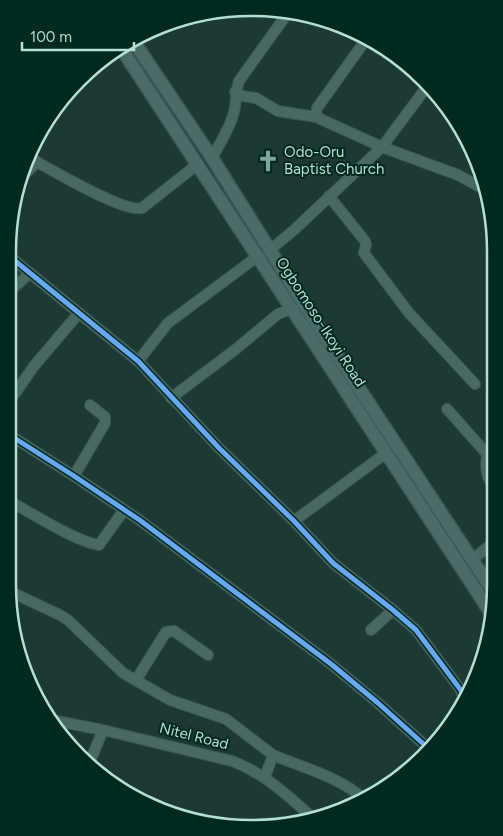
<svg xmlns="http://www.w3.org/2000/svg" width="503" height="836" viewBox="0 0 503 836" font-family="Figtree,sans-serif">
  <rect width="100%" height="100%" fill="#1c3933"/>
  <g fill="none" stroke-linecap="round" stroke-linejoin="round">
    <g stroke="#3d5550" stroke-width="12">
      <g id="minor">
        <polyline points="365,41 317,108 316,117 382,147 458,175 480,187"/>
        <polyline points="235,92 242,96 256,98 278,111 316,117"/>
        <path d="M27 156 37 162C56 172 124 213 142 208L198 164"/>
        <path d="M212 158C220 143 230 128 234 112 237 100 235 93 239 81L287 14"/>
        <polyline points="21,178 37,162"/>
        <polyline points="329,196 365,241 366,245 364,253 409,313 475,384"/>
        <polyline points="270,250 294,230 382,147 426,88"/>
        <polyline points="9,256 138,361 219,448 294,521 333,563 393,610 416,630 460,689 465,699"/>
        <polyline points="9,292 30,273"/>
        <polyline points="9,339 9,340"/>
        <polyline points="138,361 168,323 254,259 261,258"/>
        <polyline points="171,398 236,349 278,314 293,308"/>
        <polyline points="9,402 34,366 79,313"/>
        <polyline points="447,409 487,454"/>
        <polyline points="8,434 74,476 141,521 331,664 378,703 429,749"/>
        <polyline points="74,476 105,423 105,417 90,405"/>
        <path d="M494 488C483 473 484 456 494 441"/>
        <path d="M8 500C29 512 77 542 99 545L124 510"/>
        <polyline points="294,521 386,453"/>
        <polyline points="472,560 494,542"/>
        <polyline points="9,591 60,615 68,620 123,673 170,700 226,719 273,755"/>
        <polyline points="371,630 393,610"/>
        <polyline points="136,680 166,632 174,631 208,655"/>
        <path d="M51 720 103 730 232 761C264 773 288 796 313 818"/>
        <polyline points="89,764 103,730"/>
        <path d="M265 777 273 755C304 768 337 776 363 798"/>
        <polyline points="155,806 177,816"/>
      </g>
    </g>
    <g stroke="#3d5550" stroke-width="15">
      <g id="major">
        <polyline points="132,39 212,158 312,317 494,593"/>
        <path d="M121 48C246 236 368 427 493 616"/>
      </g>
    </g>
    <use href="#minor" stroke="#476962" stroke-width="10"/>
    <use href="#major" stroke="#4b6b69" stroke-width="12"/>
    <g stroke="#002921" stroke-width="8">
      <g id="cycleway">
        <polyline points="9,256 138,361 219,448 294,521 333,563 393,610 416,630 460,689 465,699"/>
        <polyline points="8,434 74,476 141,521 331,664 378,703 429,749"/>
      </g>
    </g>
    <use href="#cycleway" stroke="#66a8f1" stroke-width="5"/>
  </g>
  <defs>
    <g id="church-bare" transform="scale(1.725)"><path d="M-1.2-6h2.4v3.5h3.3v2.4h-3.3V6h-2.4V-.1h-3.3v-2.4h3.3Z" fill="#7fa59b" stroke="#002921" stroke-width="2.5" paint-order="stroke"/></g>
  </defs>
  <g fill-rule="evenodd">
    <use href="#church-bare" x="268" y="161"/>
  </g>
  <g text-anchor="middle" dominant-baseline="central" stroke-width="4" stroke-linejoin="round" paint-order="stroke">
    <g font-size="15" fill="#b4dfd3" stroke="#002921" text-anchor="start">
      <text x="284" y="152">Odo-Oru<tspan x="284" dy="17">Baptist Church</tspan></text>
    </g>
    <g font-size="15" fill="#b4dfd3" stroke="#002921">
      <text transform="translate(321 322) rotate(57)">Ogbomoso-Ikoyi Road</text>
      <text transform="translate(194 736) rotate(14)">Nitel Road</text>
    </g>
  </g>
  <path d="M0 0H503V836H0ZM251 16H252A235 235 0 0 1 487 251V585A235 235 0 0 1 252 820H251A235 235 0 0 1 16 585V251A235 235 0 0 1 251 16Z" fill="#002921" fill-rule="evenodd"/>
  <path fill="none" stroke="#b4dfd3" stroke-width="2.5" d="M251 16H252A235 235 0 0 1 487 251V585A235 235 0 0 1 252 820H251A235 235 0 0 1 16 585V251A235 235 0 0 1 251 16Z"/>
  <path d="M22 42v8h112v-8" fill="none" stroke="#b4dfd3" stroke-width="2.5"/>
  <text x="30" y="42" font-size="15" fill="#b4dfd3" stroke="#002921" stroke-width="4" paint-order="stroke">100 m</text>
</svg>
